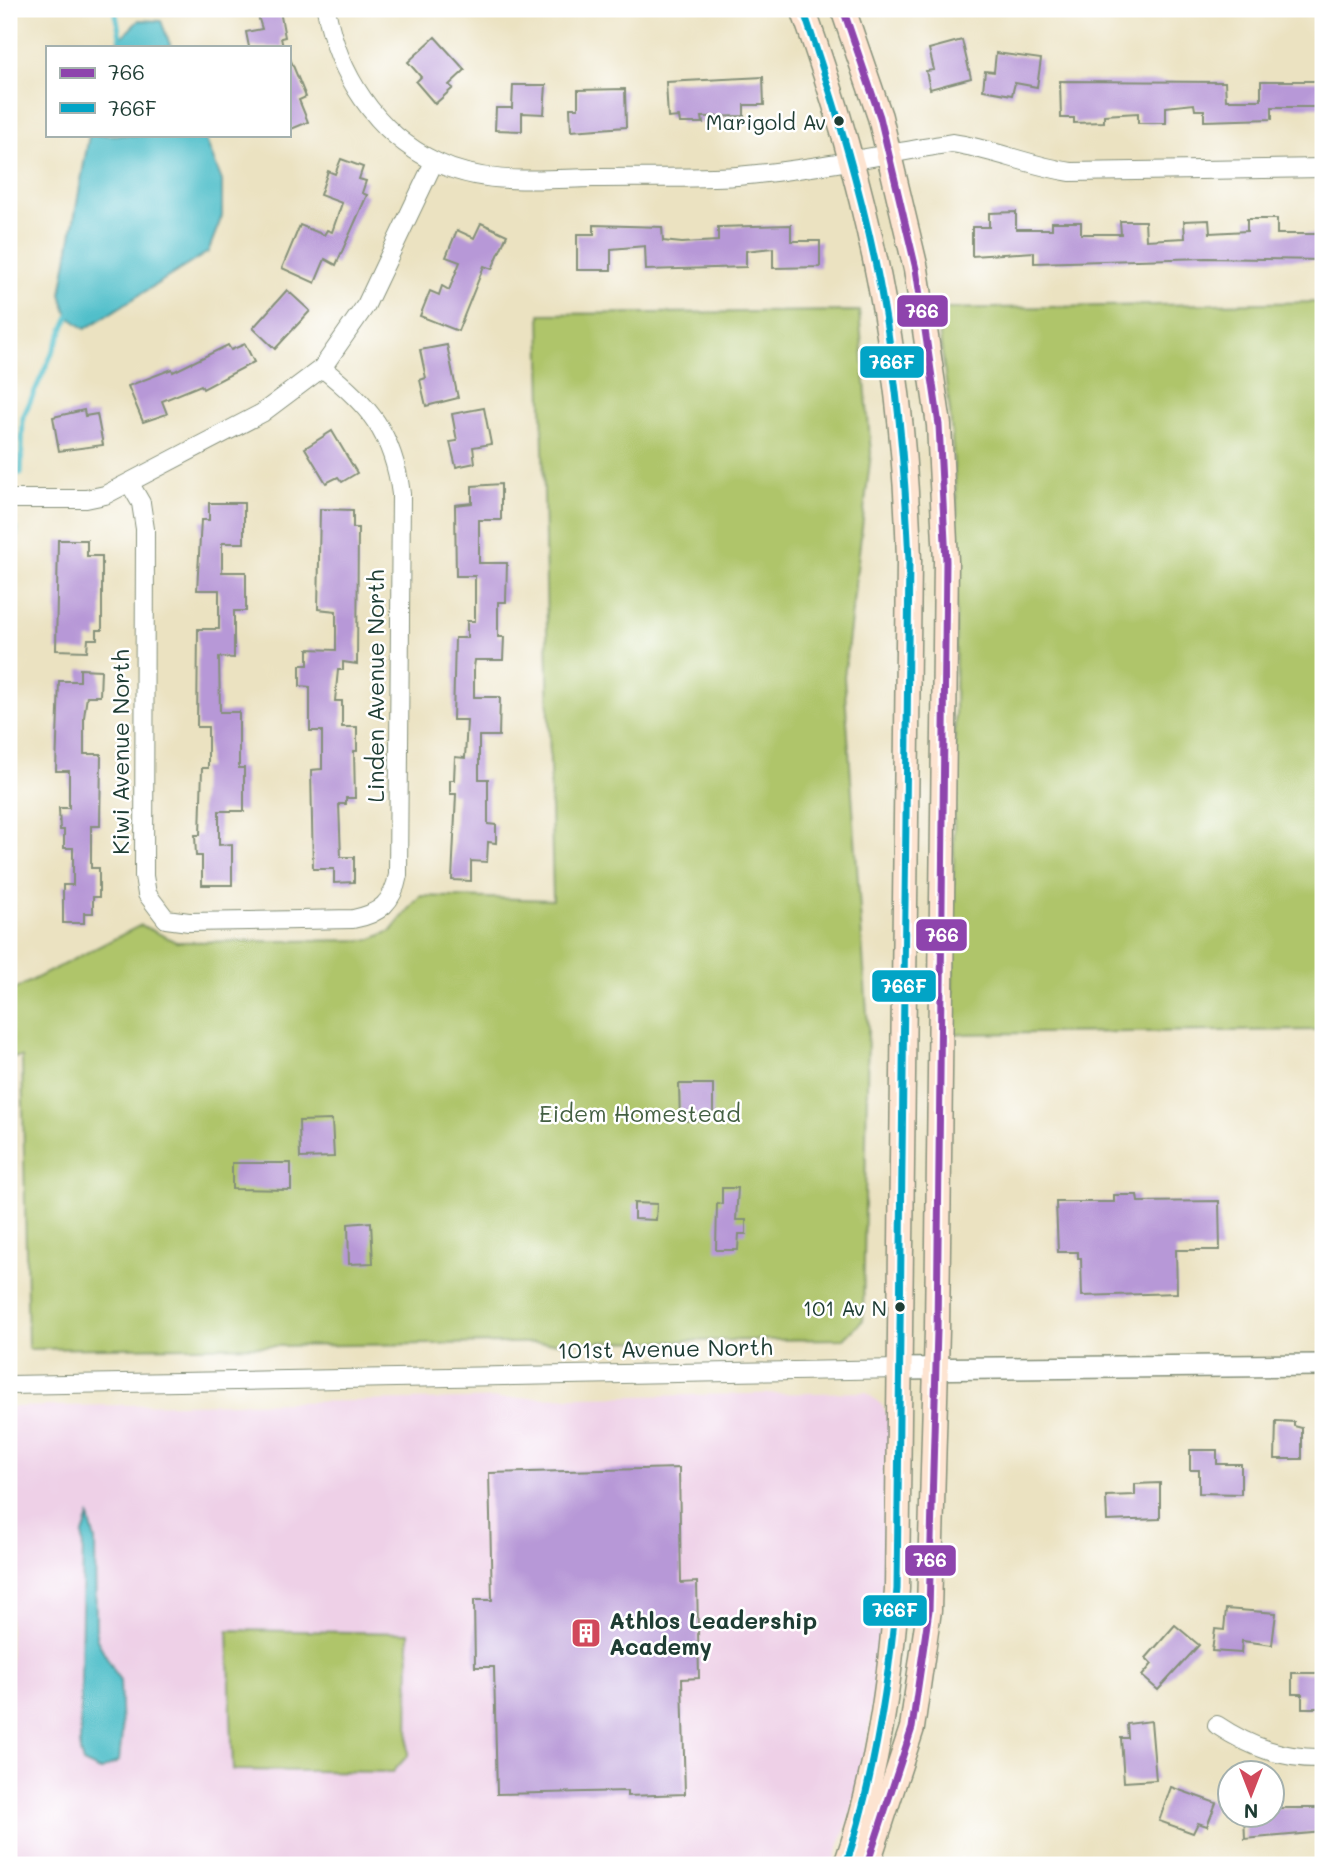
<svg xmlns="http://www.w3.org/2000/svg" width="1332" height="1874" viewBox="0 0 1332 1874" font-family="Mali,sans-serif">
  <rect width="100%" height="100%" fill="#fff"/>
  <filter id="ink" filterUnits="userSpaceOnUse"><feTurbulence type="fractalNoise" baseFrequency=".0143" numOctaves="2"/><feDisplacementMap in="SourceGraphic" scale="14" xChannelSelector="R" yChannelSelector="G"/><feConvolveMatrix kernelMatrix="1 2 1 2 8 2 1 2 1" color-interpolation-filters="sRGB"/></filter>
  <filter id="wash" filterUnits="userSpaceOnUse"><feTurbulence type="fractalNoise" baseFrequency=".00686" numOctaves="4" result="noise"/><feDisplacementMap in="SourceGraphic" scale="28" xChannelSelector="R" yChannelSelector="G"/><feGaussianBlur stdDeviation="1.57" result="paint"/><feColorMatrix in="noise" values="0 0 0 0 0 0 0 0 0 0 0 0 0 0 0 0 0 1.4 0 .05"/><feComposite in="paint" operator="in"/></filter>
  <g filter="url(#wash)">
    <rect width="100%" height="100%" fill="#ebe2c1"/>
    <polygon fill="#eed0e7" points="866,1392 883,1406 894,1432 883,1640 859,1789 833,1865 12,1865 9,1407"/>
    <g fill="#afc56a" stroke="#67814f" stroke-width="2">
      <polygon points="1323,302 1323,1030 952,1034 957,508 950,411 936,309"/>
      <polygon points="859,311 871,453 844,677 868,1027 863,1320 844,1339 28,1349 22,1057 9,1057 9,992 141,925 176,942 369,940 391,931 420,896 553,900 540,314"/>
      <polygon points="228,1630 409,1633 408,1755 393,1772 233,1770"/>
    </g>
    <g fill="#51bfca" stroke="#387e7f" stroke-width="2">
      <polygon points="139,20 161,21 171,47 112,47"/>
      <polygon points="89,135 204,135 222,181 222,216 208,252 85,329 68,316 61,294"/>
      <polygon points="89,1517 95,1541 96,1638 120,1681 122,1733 119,1761 100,1771 83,1763 80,1752 83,1534"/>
    </g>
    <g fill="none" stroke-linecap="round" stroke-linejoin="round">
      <g stroke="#51bfca" stroke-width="5">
        <polyline points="115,9 122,47"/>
        <polyline points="21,474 23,417 71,312"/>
        <polyline points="9,606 16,529"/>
      </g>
    </g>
    <g id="blocks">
      <g fill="#b798d7">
        <polygon points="280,11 285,37 281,38 283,47 249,47 246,32 262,29 258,16"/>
        <polygon points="435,37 465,70 449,85 453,88 435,104 416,82 421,77 408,62"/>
        <polygon points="962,40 971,78 930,89 926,71 934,70 929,49"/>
        <polygon points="996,53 1041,59 1037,87 1015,83 1012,95 983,90 985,71 994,72"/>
        <polygon points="289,56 306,97 299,100 308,122 289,130"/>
        <polygon points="763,77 764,105 744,105 744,116 702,117 703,123 680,123 679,117 668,118 666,82"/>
        <polygon points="1060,81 1225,82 1226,100 1261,100 1261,81 1323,81 1323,107 1272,107 1272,119 1204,121 1204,110 1195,110 1194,104 1166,107 1166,123 1138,123 1138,113 1104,115 1104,122 1074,123 1074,118 1061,118"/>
        <polygon points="513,85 546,85 544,114 522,113 522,131 495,130 496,108 512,108"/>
        <polygon points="625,89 626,127 571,131 570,108 578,108 578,90"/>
        <polygon points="341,159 363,167 359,179 366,181 362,193 367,195 336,265 325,259 315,283 282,268 300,225 324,235 327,230 332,232 342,203 320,195 328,171 335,174"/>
        <polygon points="1016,212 1016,229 1052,229 1052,222 1081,222 1081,234 1121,234 1120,221 1145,221 1146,240 1185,238 1184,221 1209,220 1210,233 1247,231 1247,219 1277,219 1277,234 1323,234 1323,260 1206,258 1034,263 1034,252 972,256 972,227 989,227 989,213"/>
        <polygon points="481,223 507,235 492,269 484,266 458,331 420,316 430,291 439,295 442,286 449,290 460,262 446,257 457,230 474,238"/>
        <polygon points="594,225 662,227 663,241 682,243 718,241 718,227 791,225 791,241 820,241 820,267 773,268 773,248 746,251 746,267 646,270 645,246 611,249 611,270 577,270 577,234 594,234"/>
        <polygon points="287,290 310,311 275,349 253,328"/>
        <polygon points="245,344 254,362 203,389 201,385 162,401 167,414 143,422 128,386 172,369 173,372 228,345 231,350"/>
        <polygon points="447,345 458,398 426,406 420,380 426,378 420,350"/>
        <polygon points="484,408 491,444 473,447 475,463 456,467 450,442 457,441 452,414"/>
        <polygon points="84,410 85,416 97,414 103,445 59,451 53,417"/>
        <polygon points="332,431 357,473 342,482 338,477 326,483 305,448"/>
        <polygon points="501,484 501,520 479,520 479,563 507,563 506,602 498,602 498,637 504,637 503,660 475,660 474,667 474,697 500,697 499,736 479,736 479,779 488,779 488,824 496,825 496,843 488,842 487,862 471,861 471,881 452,880 456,794 450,794 450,780 454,780 455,757 465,758 467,720 453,720 455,638 467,638 467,621 475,621 475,576 456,576 455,505 472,503 472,486"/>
        <polygon points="209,503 244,503 244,543 222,543 222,572 246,572 246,611 234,611 234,658 219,657 220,712 239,712 239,768 244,768 244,811 219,811 219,845 232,844 232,885 202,885 202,856 196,856 195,835 200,835 202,768 208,768 208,727 197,727 198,629 219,629 219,590 197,590 201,520 209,520"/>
        <polygon points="320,509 353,510 353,528 358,528 357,664 343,662 343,670 338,670 335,701 342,701 342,727 357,727 357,751 354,751 355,798 346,798 346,804 339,804 341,857 354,857 354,882 334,883 334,869 313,869 311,770 322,769 322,731 310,731 310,687 300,686 300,665 308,665 308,649 336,650 336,611 318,609"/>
        <polygon points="58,540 87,540 87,556 102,556 102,630 97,630 97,639 88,639 87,651 56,650"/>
        <polygon points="80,669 101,670 100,696 87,696 84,717 84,754 101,754 100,826 91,826 91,868 99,868 99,897 93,897 93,913 84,913 84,923 63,923 63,885 73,885 73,848 64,848 64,830 60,830 59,808 69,808 69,771 56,771 59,681 80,681"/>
        <polygon points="679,1084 713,1084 713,1120 680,1121"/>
        <polygon points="332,1120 334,1157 300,1158 299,1121"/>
        <polygon points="232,1163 291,1163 291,1190 232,1189"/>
        <polygon points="722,1188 738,1188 736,1220 746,1220 746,1234 739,1234 738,1250 716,1250 717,1203 722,1204"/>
        <polygon points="1114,1195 1137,1195 1138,1202 1219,1201 1220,1250 1176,1250 1177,1293 1082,1296 1081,1258 1078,1258 1078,1252 1058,1252 1056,1202 1114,1202"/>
        <polygon points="634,1203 657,1204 656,1220 634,1219"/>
        <polygon points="371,1222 373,1263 349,1264 348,1224"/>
        <polygon points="1276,1421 1294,1422 1294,1426 1302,1428 1302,1459 1275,1459"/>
        <polygon points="1190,1450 1217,1450 1217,1464 1241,1464 1241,1494 1199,1493 1199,1470 1190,1470"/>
        <polygon points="679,1468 681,1583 697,1582 699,1678 682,1679 685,1794 627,1796 627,1791 497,1794 494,1667 475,1667 474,1600 492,1600 489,1473"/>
        <polygon points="1160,1483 1160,1519 1107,1521 1106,1496 1135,1495 1135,1484"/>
        <polygon points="1226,1609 1276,1613 1272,1645 1242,1641 1241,1653 1212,1651 1215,1629 1224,1630"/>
        <polygon points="1175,1625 1199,1645 1158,1690 1142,1676 1152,1664 1146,1658"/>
        <polygon points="1292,1673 1323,1673 1323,1708 1302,1708 1302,1694 1292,1694"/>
        <polygon points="1151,1721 1156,1780 1124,1782 1121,1738 1128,1738 1127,1724"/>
        <polygon points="1171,1787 1216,1803 1207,1826 1198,1823 1193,1833 1159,1821"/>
        <polygon points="1272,1808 1323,1808 1323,1832 1245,1839 1244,1815 1272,1815"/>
      </g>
    </g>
  </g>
  <g filter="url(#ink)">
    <use href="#blocks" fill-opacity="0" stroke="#85907a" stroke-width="2"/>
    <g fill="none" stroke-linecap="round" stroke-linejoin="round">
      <g stroke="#85907a" stroke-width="20">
        <g id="minor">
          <path d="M326 9C338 73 375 133 436 162 484 186 542 179 593 178 641 177 690 179 737 176 809 170 881 155 952 143 993 149 1030 166 1071 172L1323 168"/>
          <path d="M130 484 141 503 145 529 144 876 147 894 166 919 189 922 353 919C380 914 393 902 398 875L401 494C393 433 369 405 322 368"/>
          <polyline points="9,499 86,499 105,495 262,413 322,368 366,305 434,162"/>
          <polyline points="9,1385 901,1369"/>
          <path d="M1217 1725C1250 1747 1283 1759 1323 1758"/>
        </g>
      </g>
      <g stroke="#85907a" stroke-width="24">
        <polyline id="tertiary" points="901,1369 1323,1365"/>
      </g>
      <g stroke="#85907a" stroke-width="27">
        <g id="secondary">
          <path d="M803 9C870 196 904 361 909 561L897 1589C890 1682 877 1776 846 1865"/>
          <polyline points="843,9 880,117 916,269 939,425 946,561 937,1330 929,1610 912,1728 867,1865"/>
        </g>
      </g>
      <use href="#minor" stroke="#fff" stroke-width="18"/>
      <use href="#tertiary" stroke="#fff" stroke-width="21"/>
      <use href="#secondary" stroke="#fde4d1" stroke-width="24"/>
      <g stroke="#fff" stroke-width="12">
        <polyline id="bus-1" points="843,9 880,117 916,269 939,425 946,561 937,1330 929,1610 912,1728 867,1865"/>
      </g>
      <g stroke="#fff" stroke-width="12">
        <path id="bus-2" d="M803 9C833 98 861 188 879 281 897 373 905 467 909 561L897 1589C889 1683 875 1775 846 1865"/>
      </g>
      <use href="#bus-1" stroke="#8e44ad" stroke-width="7"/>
      <use href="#bus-2" stroke="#02a4c6" stroke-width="7"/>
    </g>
  </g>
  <defs>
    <g id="building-square" transform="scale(1.575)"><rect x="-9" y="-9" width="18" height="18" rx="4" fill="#d1495b" stroke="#fff"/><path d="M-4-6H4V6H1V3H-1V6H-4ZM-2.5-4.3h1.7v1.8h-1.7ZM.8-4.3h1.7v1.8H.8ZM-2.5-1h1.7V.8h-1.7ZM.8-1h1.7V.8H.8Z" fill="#fff"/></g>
  </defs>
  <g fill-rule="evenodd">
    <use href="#building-square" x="586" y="1633"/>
  </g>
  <g fill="#1f3d34" stroke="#fff" stroke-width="2.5">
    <circle cx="839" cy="121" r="6"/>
    <circle cx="900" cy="1307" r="6"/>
  </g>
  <g text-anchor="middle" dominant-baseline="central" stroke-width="5" stroke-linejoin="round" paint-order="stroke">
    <g font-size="21" fill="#1f3d34" stroke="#fff" text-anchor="end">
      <text x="826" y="121">Marigold Av</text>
      <text x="887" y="1307">101 Av N</text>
    </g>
    <g font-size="23" fill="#1f3d34" stroke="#fff">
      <text transform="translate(375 686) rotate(-90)">Linden Avenue North</text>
      <text transform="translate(120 752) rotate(-90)">Kiwi Avenue North</text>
      <text transform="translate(665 1348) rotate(-1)">101st Avenue North</text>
    </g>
    <g font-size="23" fill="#435f42" stroke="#fff">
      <text x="640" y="1113">Eidem Homestead</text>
    </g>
    <g font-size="23" font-weight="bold" fill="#1f3d34" stroke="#fff" text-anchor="start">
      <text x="609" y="1620">Athlos Leadership<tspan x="609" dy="26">Academy</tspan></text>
    </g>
  </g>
  <g stroke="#fff" stroke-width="2.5">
    <rect x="896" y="294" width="53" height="34" rx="7" fill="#8e44ad"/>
    <rect x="859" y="345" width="66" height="34" rx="7" fill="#02a4c6"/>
    <rect x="915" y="918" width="53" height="34" rx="7" fill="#8e44ad"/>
    <rect x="871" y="969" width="66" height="34" rx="7" fill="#02a4c6"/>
    <rect x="904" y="1544" width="53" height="33" rx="7" fill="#8e44ad"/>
    <rect x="862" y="1594" width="66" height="33" rx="7" fill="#02a4c6"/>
  </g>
  <g font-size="19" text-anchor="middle" font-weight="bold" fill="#fff">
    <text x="922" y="318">766</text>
    <text x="892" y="369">766F</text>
    <text x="942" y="942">766</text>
    <text x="904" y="993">766F</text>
    <text x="930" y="1567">766</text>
    <text x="895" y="1617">766F</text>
  </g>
  <rect width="1332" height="1874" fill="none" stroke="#fff" stroke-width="35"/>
  <rect x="46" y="46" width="245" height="91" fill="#ffffff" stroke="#a5b1ae" stroke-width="2"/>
  <rect x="60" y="68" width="35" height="10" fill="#8e44ad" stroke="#a5b1ae" stroke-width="2"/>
  <text x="108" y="80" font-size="21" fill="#1f3d34">766</text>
  <rect x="60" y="103" width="35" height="10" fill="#02a4c6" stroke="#a5b1ae" stroke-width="2"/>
  <text x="108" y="116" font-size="21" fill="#1f3d34">766F</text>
  <g transform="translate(1251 1794) rotate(180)"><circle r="33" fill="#ffffff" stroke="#a5b1ae" stroke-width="2"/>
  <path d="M0-5L12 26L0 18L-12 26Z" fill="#d1495b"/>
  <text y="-10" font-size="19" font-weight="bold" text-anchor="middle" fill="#1f3d34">N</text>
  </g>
</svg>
